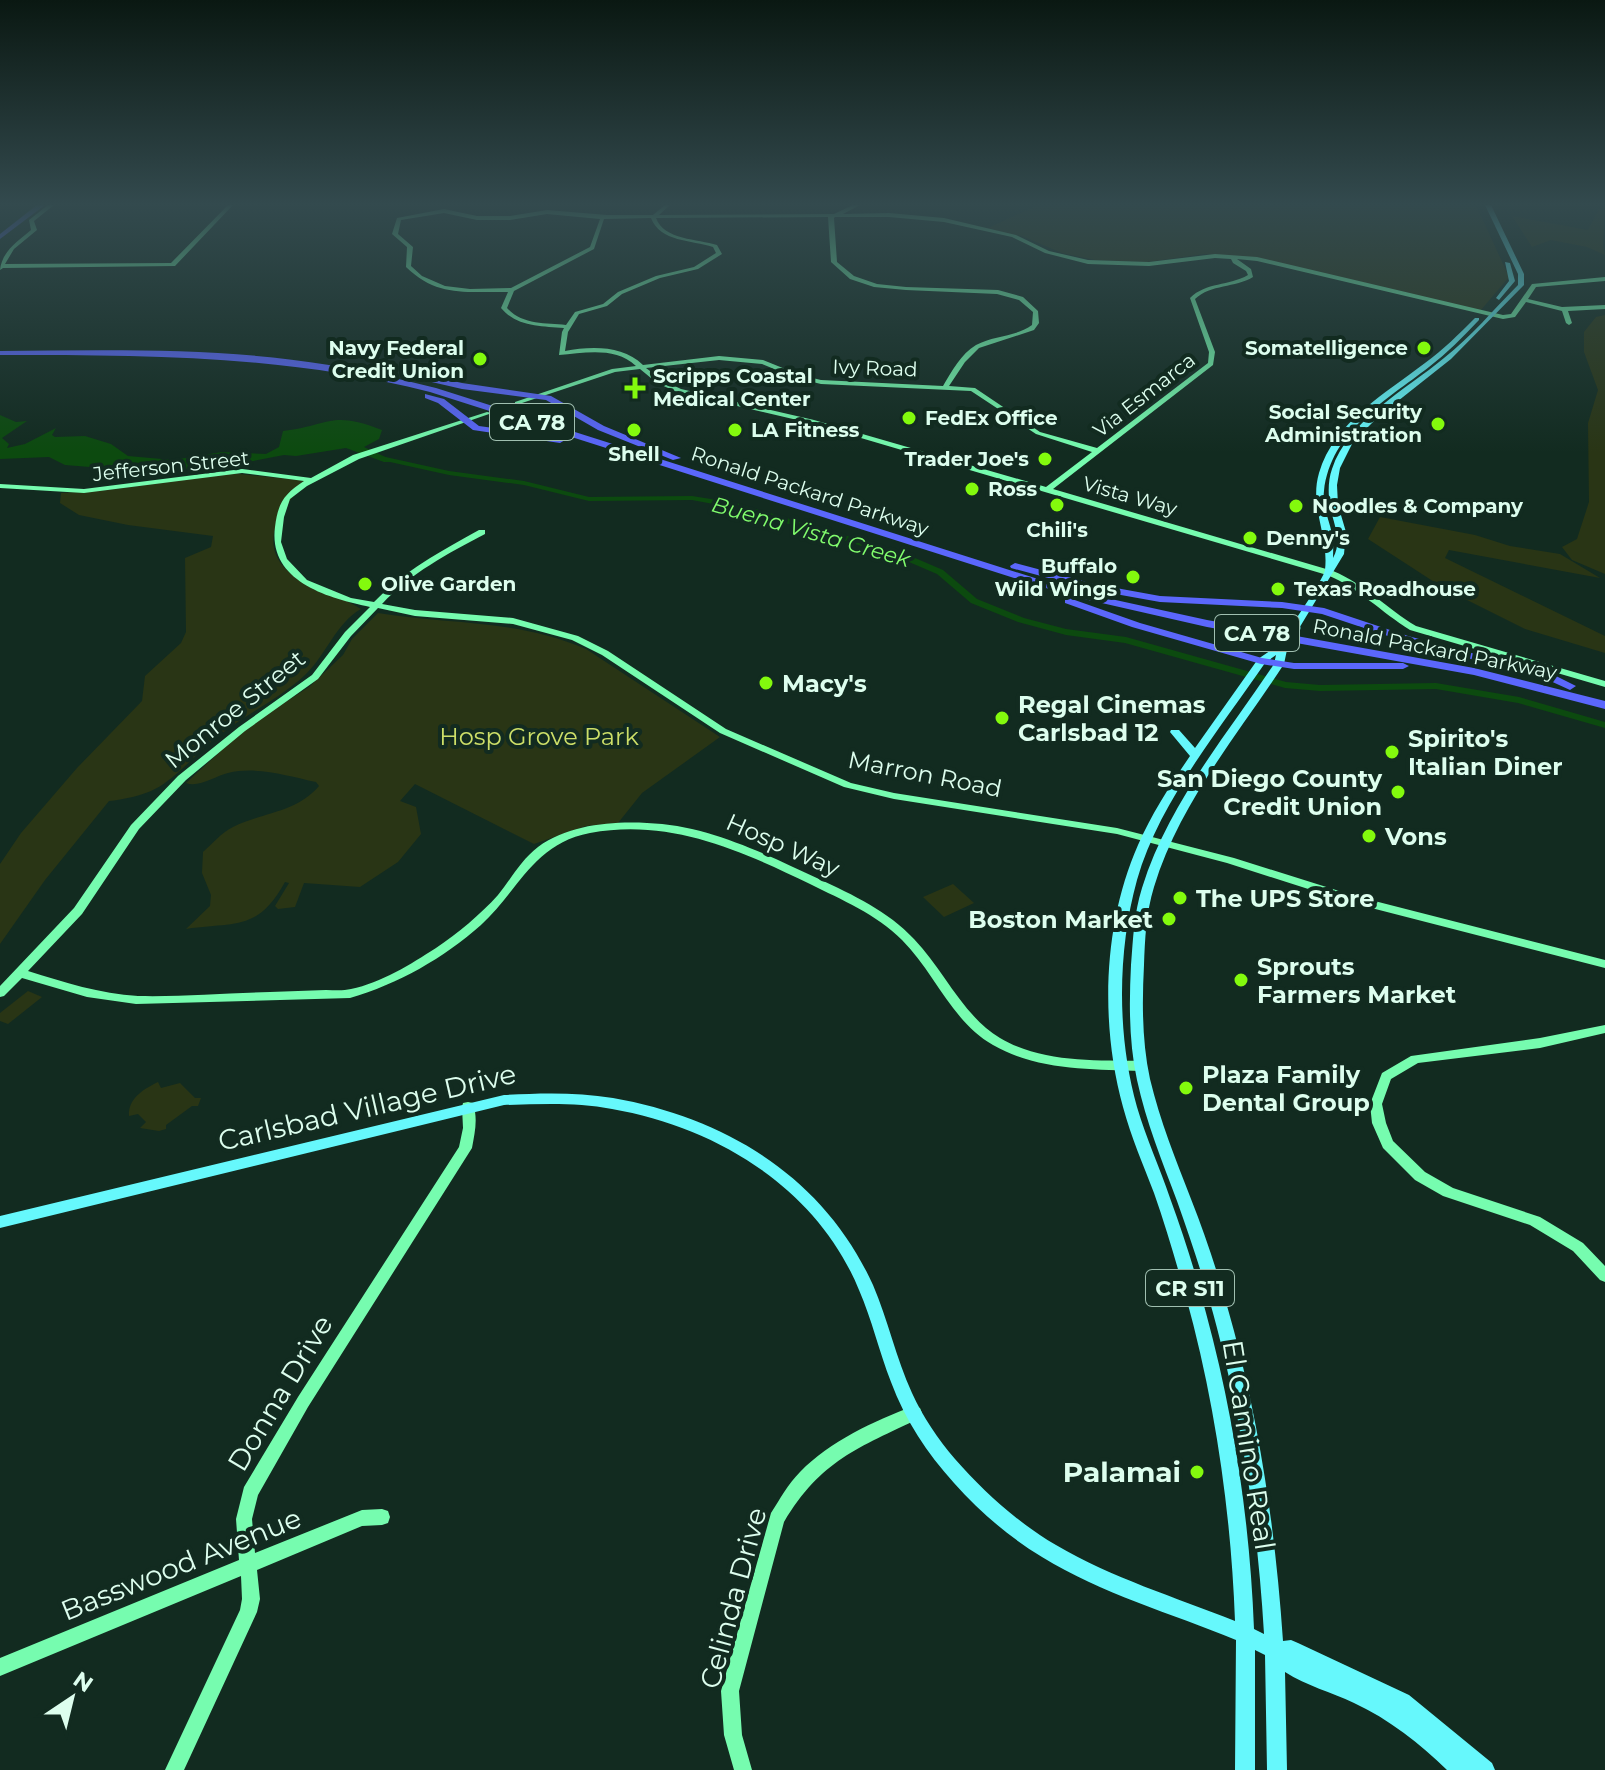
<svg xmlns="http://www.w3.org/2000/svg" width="1605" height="1770" viewBox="0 0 1605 1770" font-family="Montserrat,sans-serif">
  <rect width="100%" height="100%" fill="#122b20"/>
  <g fill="#293515">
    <polygon points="1037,205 1476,205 1509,277 1481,310 1259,258 1204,254 1147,262 1095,260 1062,253 1022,236 984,230"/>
    <polygon points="1592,205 1605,205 1603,245 1605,255 1587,247 1551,240 1532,247 1512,216 1588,230 1600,207"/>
    <polygon points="1605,315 1605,574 1572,560 1562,547 1577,539 1589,502 1588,423 1598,390 1584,352 1584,332 1596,317"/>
    <path d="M230 473 309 481C282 504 253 546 293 575 313 590 340 595 361 609 336 623 326 655 306 674 281 698 248 713 221 734 200 749 177 778 155 789 144 795 122 800 109 801L45 880 0 944V864L21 833 77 768 142 701 145 676 181 643 186 632 185 558 211 547 213 536 128 525 79 515 60 503 61 493 109 490Z"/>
    <polygon points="1380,517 1475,535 1510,546 1560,554 1600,578 1449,550 1445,558 1605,636 1605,653 1525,629 1445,589 1368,539"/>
    <path d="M378 613C452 625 516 619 586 649L720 737 642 793 618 823 586 826 534 844 415 784 400 801 416 807 421 834 398 862 360 887 304 883 295 907 278 909 275 906 289 883 285 882C258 931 237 922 186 929L210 906 211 895 202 873 203 852C212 844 222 832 233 827 263 812 296 813 319 786L316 782C288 776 257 766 228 773 215 776 199 788 186 783L248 726 309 687 343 655 352 639Z"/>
    <polygon points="953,884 974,903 944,917 923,897"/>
    <polygon points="28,991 42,997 8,1024 0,1021 0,1013"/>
    <path d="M158 1082 161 1088 180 1083 195 1098H201L198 1106H192L166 1125V1129L159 1131 140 1128 146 1122 138 1114 129 1116C128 1098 144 1089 158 1082Z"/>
  </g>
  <path fill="#0c4a0f" d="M0 415 16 422 27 421 2 438 9 444 7 448 25 444 56 428 52 435 55 437 85 436 111 444 128 456 173 460 222 452 266 454 279 447 283 431C331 425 331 410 382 430L379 439 364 447 396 462H384L346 448 296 456 284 455 238 464 153 472 65 465 49 457 0 459Z"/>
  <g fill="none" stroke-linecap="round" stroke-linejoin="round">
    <polygon fill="#0c4a0f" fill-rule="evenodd" points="381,456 449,471 524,481 589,497 692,496 736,503 901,552 943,570 977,599 1024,618 1066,629 1126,637 1286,682 1320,685 1436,683 1519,697 1605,722 1605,728 1518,703 1436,689 1320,691 1285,688 1125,643 1066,635 1018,622 971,603 937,574 895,556 735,508 692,500 589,501 524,485 449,475 381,460"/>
    <g fill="#76fcaf" fill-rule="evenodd">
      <path d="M48 205H54L34 221 37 230 14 249 5 264 171 263 228 205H233L175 266 3 268 0 270C2 251 18 241 31 230L29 220Z"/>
      <path d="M665 205H670L659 215 834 214 853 205H860L843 214 889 213 944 218 1016 235 1049 251 1088 260 1149 262 1215 254 1257 257 1503 315 1511 314 1532 284 1605 277V281L1536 287 1528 299 1562 307 1605 305V309L1568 311 1572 323 1569 325 1566 323 1562 311 1526 302 1515 317 1503 319 1257 261 1237 259 1251 269 1253 277C1235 288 1211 284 1195 299L1215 352 1213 365 1053 489 1333 571C1365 584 1387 609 1416 626L1605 681V687L1410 630C1381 612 1359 588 1327 575L810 423 677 392 657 383 640 369 615 372 519 404H515V402L612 369 636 366C615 346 584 353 559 355L562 332 564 328C541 326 517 327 501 308L508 292C467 291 438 298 406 267L407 247 392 234 397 218 444 209 477 216H510L547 210 607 215H653ZM444 213 477 220H510L547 214 600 219 590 247 511 288 470 289 445 286 422 276 411 266 413 247 398 234 401 220ZM828 217 831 262 850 279 874 287 906 290 997 294 1019 300 1033 312 1032 325C1016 337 994 335 976 345 961 354 952 371 943 386L821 380 800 375 763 360 719 356 643 365C623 345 591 346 565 351L568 332 579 314 607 306 622 294 660 278 698 269 722 254 717 245C698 239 664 240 656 218ZM835 217H889L944 222 1012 237 1045 253 1088 264 1149 266 1215 258 1231 259 1233 263 1246 271 1248 275C1229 286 1206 282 1190 298L1209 352 1208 363 1097 448 1040 432 975 388 949 386 965 362 979 348 1034 330 1039 323 1038 311 1023 297 998 290 906 287 877 284 854 276 837 262 834 218ZM651 218C660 242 692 240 713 247L716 253 694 267 656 276 618 292 603 304 575 312 566 325C546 323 522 325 507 308L514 291 594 249 604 219ZM719 360 762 364 796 378 821 384 971 391 1036 434 1092 452 1046 487 814 420 681 389 662 380 646 368Z"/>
      <path d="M487 412 492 413 359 459 307 486 290 499 284 517 281 542 287 559 307 580 351 598 374 602C405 570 440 552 479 530H485V534C447 554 411 573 382 604L415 610 513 618 578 636 608 651 726 729 851 783 894 793 1117 828 1234 858 1355 896 1605 960V968L1352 903 1227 863 1117 834 894 799 844 787 720 733 602 655 572 640 513 624 415 616 378 608 351 636 318 679 245 731 186 780 139 829 82 914 28 971C64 982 100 994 138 996 182 997 226 993 270 992 289 991 307 991 326 990 334 990 343 991 351 989 381 983 411 964 436 948 458 933 480 915 498 895 511 879 521 860 538 847 568 825 611 821 647 823 708 825 765 854 819 879 853 895 888 911 914 939 944 970 962 1015 1000 1038 1042 1063 1094 1060 1141 1061L1145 1063 1147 1066 1145 1069 1141 1071C1091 1069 1038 1071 993 1045 952 1022 935 973 902 940 876 914 842 900 810 884 740 850 669 818 590 833 533 844 520 889 481 925 444 958 398 984 350 998L136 1004 87 997 22 978 4 996 0 997V986L74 908 131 825 178 776 239 727 312 675 345 632 370 607C327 598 268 581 275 527 278 503 284 494 304 481L242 473 84 493 0 488V484L84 489 242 469 311 478 353 455Z"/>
      <polygon points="1605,1025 1605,1033 1540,1048 1418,1063 1391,1079 1382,1104 1386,1123 1393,1141 1425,1172 1453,1188 1540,1217 1583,1243 1605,1266 1605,1282 1600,1280 1573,1251 1530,1225 1443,1196 1415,1180 1383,1148 1372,1123 1370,1104 1382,1073 1411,1056 1540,1038"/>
      <path d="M468 1102 473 1103C478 1119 475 1132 472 1148L308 1407 258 1495 252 1519 255 1553 362 1510 382 1509 388 1511 390 1517 388 1523 382 1525 362 1526 257 1570 260 1599 257 1612 184 1770H165L240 1610 242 1599 241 1576 0 1676V1658L239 1560 236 1519 244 1487 298 1397 459 1147 463 1128 462 1107 463 1103Z"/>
      <path d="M914 1406 920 1408 922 1413 920 1418C858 1448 821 1460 784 1522L739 1691 742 1735 752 1770H734L724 1735 721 1691 771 1513C780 1499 788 1484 800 1472 830 1441 874 1421 914 1406Z"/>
    </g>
    <g fill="#66f8fc" fill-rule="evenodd">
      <path d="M1485 205H1491L1524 274V285L1451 359 1379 416 1353 442 1340 468 1337 485 1338 505 1346 532 1344 554 1298 630H1292L1290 628C1297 617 1323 580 1325 570 1329 535 1309 507 1319 473 1334 422 1386 393 1425 363 1443 350 1459 334 1475 318H1479V320C1463 337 1447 353 1429 367 1385 401 1331 431 1324 491 1322 506 1329 519 1332 534 1334 542 1333 550 1333 558 1343 540 1333 524 1330 505 1328 494 1328 480 1332 469 1348 420 1407 389 1444 358 1471 337 1494 309 1518 285V274Z"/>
      <polygon points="1505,262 1510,263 1515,281 1499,300 1496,298 1509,281"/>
      <path d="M1283 642 1288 645 1284 664C1237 736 1179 804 1154 887 1146 913 1145 939 1144 965 1142 1003 1142 1042 1150 1079 1160 1121 1176 1160 1191 1199 1208 1242 1222 1286 1234 1331 1261 1432 1276 1537 1283 1641L1291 1640 1298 1643 1409 1695 1492 1763 1495 1770H1447C1420 1744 1389 1719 1354 1703 1331 1692 1307 1686 1285 1672L1287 1770H1267L1265 1655 1255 1650V1770H1235L1236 1640C1171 1613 1102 1594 1042 1557 1009 1537 980 1512 954 1483 927 1453 905 1420 891 1382 879 1351 872 1320 859 1290 818 1189 717 1127 612 1109 577 1102 540 1104 504 1105L0 1228V1216L504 1095C540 1093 577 1092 613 1098 726 1118 824 1177 873 1285 888 1320 896 1358 912 1393 923 1417 938 1439 955 1459 984 1492 1018 1523 1056 1545 1112 1578 1175 1597 1235 1621 1231 1512 1215 1402 1186 1297 1176 1262 1166 1227 1154 1193 1143 1164 1131 1137 1123 1107 1100 1024 1103 924 1138 845 1152 813 1171 784 1190 756L1170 732 1171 730H1179L1195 748 1258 659ZM1276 655 1274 664C1226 736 1168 804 1142 888 1134 913 1133 939 1131 965 1129 1004 1129 1043 1137 1080 1146 1122 1162 1161 1177 1201 1192 1243 1206 1285 1217 1328 1243 1427 1258 1531 1264 1634L1254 1629C1250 1523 1234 1416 1206 1313 1196 1274 1184 1236 1170 1198 1160 1168 1146 1138 1137 1107 1117 1036 1117 952 1137 880 1159 802 1220 729 1265 663Z"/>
    </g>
    <g fill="#5b67fc" fill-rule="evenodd">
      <polygon points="37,205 45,205 0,239 0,234"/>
      <path d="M0 351C109 350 221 347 329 365 365 371 400 379 436 388L1079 592 1207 620 1474 668 1605 701V709L1474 675 1207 627 1071 596 430 392C284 355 149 355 0 355Z"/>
      <polygon points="413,372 462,383 551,396 604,426 681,458 673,460 598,430 546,400 462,389 410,377 409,375"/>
      <polygon points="425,394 444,399 479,426 560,437 565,440 560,443 473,430 438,403 425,398"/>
      <polygon points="1015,563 1094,584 1160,596 1282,602 1324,608 1408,636 1554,675 1576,686 1570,690 1546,679 1400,640 1322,614 1282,608 1160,602 1093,590 1011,568 1010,566"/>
      <polygon points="1069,598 1140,623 1262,658 1294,663 1403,663 1409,666 1403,669 1294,669 1261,664 1132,627 1065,603 1065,599"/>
    </g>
    <polyline stroke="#76fcaf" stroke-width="8" points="496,417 525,407"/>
    <polyline stroke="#66f8fc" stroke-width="11" points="1283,645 1295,628"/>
  </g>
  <linearGradient id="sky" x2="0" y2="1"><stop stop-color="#0a1812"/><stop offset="0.45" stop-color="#334a4e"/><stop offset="1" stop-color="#334a4e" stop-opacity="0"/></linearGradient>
  <rect width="1605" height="453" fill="url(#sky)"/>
  <g fill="#83fa0d" stroke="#122b20" stroke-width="3">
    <circle cx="1424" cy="348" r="8"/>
    <circle cx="480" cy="359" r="8"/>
    <path d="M631 376h8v8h8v8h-8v8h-8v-8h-8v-8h8z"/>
    <circle cx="909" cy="418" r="8"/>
    <circle cx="1438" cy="424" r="8"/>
    <circle cx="634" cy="430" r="8"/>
    <circle cx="735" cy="430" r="8"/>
    <circle cx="1045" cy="459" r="8"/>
    <circle cx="972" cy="489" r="8"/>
    <circle cx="1057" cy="505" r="8"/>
    <circle cx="1296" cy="506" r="8"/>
    <circle cx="1250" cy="538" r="8"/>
    <circle cx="1133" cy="577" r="8"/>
    <circle cx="365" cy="584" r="8"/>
    <circle cx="1278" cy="589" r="8"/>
    <circle cx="766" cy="683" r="8"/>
    <circle cx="1002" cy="718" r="8"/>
    <circle cx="1392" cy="752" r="8"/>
    <circle cx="1398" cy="792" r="8"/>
    <circle cx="1369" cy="836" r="8"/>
    <circle cx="1180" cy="898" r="8"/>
    <circle cx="1169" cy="919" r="8"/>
    <circle cx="1241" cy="980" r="8"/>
    <circle cx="1186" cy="1088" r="8"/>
    <circle cx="1197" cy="1472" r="8"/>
  </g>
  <g text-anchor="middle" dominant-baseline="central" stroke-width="8" stroke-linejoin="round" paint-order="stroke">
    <g font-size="20" font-weight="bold" fill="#ddfeee" stroke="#122b20" text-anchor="start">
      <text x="464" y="348" text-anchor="end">Navy Federal<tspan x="464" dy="23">Credit Union</tspan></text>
      <text x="1408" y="348" text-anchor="end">Somatelligence</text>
      <text x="653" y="376">Scripps Coastal<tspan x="653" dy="23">Medical Center</tspan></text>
      <text x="1422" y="412" text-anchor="end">Social Security<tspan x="1422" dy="23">Administration</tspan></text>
      <text x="925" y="418">FedEx Office</text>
      <text x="751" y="430">LA Fitness</text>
      <text x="634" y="454" text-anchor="middle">Shell</text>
      <text x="1029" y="459" text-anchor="end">Trader Joe's</text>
      <text x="988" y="489">Ross</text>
      <text x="1312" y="506">Noodles &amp; Company</text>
      <text x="1057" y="530" text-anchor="middle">Chili's</text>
      <text x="1266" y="538">Denny's</text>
      <text x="1117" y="566" text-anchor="end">Buffalo<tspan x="1117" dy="23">Wild Wings</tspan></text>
      <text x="381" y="584">Olive Garden</text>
      <text x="1294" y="589">Texas Roadhouse</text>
    </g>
    <g font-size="20" fill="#ddfeee" stroke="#122b20">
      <text transform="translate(875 368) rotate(2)">Ivy Road</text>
      <text transform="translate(1144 395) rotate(-38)">Via Esmarca</text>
      <text transform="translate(171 466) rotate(-6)">Jefferson Street</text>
      <text transform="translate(810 491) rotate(18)">Ronald Packard Parkway</text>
      <text transform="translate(1130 496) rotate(16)">Vista Way</text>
      <text transform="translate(1435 649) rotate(11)">Ronald Packard Parkway</text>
    </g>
    <g fill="#122b20" stroke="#a0bfb0" stroke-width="2">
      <rect x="490" y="404" width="84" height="36" rx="6"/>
      <rect x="1215" y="615" width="84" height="36" rx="6"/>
      <rect x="1146" y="1270" width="88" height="36" rx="6"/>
    </g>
    <g font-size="22" font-weight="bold" fill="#ddfeee">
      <text x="532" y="422">CA 78</text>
      <text x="1257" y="633">CA 78</text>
      <text x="1190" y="1288">CR S11</text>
    </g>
    <g font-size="22" font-style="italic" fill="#81fc6d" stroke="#122b20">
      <text transform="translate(811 532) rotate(16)">Buena Vista Creek</text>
    </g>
    <g font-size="24" font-weight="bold" fill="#ddfeee" stroke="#122b20" text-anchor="start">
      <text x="782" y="683">Macy's</text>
      <text x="1018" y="704">Regal Cinemas<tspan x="1018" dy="28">Carlsbad 12</tspan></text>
      <text x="1408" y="738">Spirito's<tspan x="1408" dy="28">Italian Diner</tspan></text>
      <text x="1382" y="778" text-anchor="end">San Diego County<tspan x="1382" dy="28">Credit Union</tspan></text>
      <text x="1385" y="836">Vons</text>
      <text x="1196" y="898">The UPS Store</text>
      <text x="1153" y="919" text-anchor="end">Boston Market</text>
      <text x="1257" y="966">Sprouts<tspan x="1257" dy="28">Farmers Market</tspan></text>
      <text x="1202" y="1074">Plaza Family<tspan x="1202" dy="28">Dental Group</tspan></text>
    </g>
    <g font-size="24" fill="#ddfeee" stroke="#122b20">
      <text transform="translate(235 709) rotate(-39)">Monroe Street</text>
      <text transform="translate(925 774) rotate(11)">Marron Road</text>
      <text transform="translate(783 845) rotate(24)">Hosp Way</text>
    </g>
    <g font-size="24" fill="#cddf68" stroke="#122b20">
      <text x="539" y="736">Hosp Grove Park</text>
    </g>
    <g font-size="28" fill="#ddfeee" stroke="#122b20">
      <text transform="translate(367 1107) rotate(-13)">Carlsbad Village Drive</text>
      <text transform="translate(280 1393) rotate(-59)">Donna Drive</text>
      <text transform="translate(1249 1445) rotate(81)">El Camino Real</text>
      <text transform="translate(181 1564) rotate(-22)">Basswood Avenue</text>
      <text transform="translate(733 1598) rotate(-75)">Celinda Drive</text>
    </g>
    <g font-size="28" font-weight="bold" fill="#ddfeee" stroke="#122b20" text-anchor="end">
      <text x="1181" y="1472">Palamai</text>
    </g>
  </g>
  <g transform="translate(72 1698) rotate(35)" stroke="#122b20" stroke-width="6" paint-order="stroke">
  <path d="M0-6L14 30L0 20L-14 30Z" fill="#ddfeee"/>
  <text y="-12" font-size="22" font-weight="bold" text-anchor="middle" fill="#ddfeee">N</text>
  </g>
</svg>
